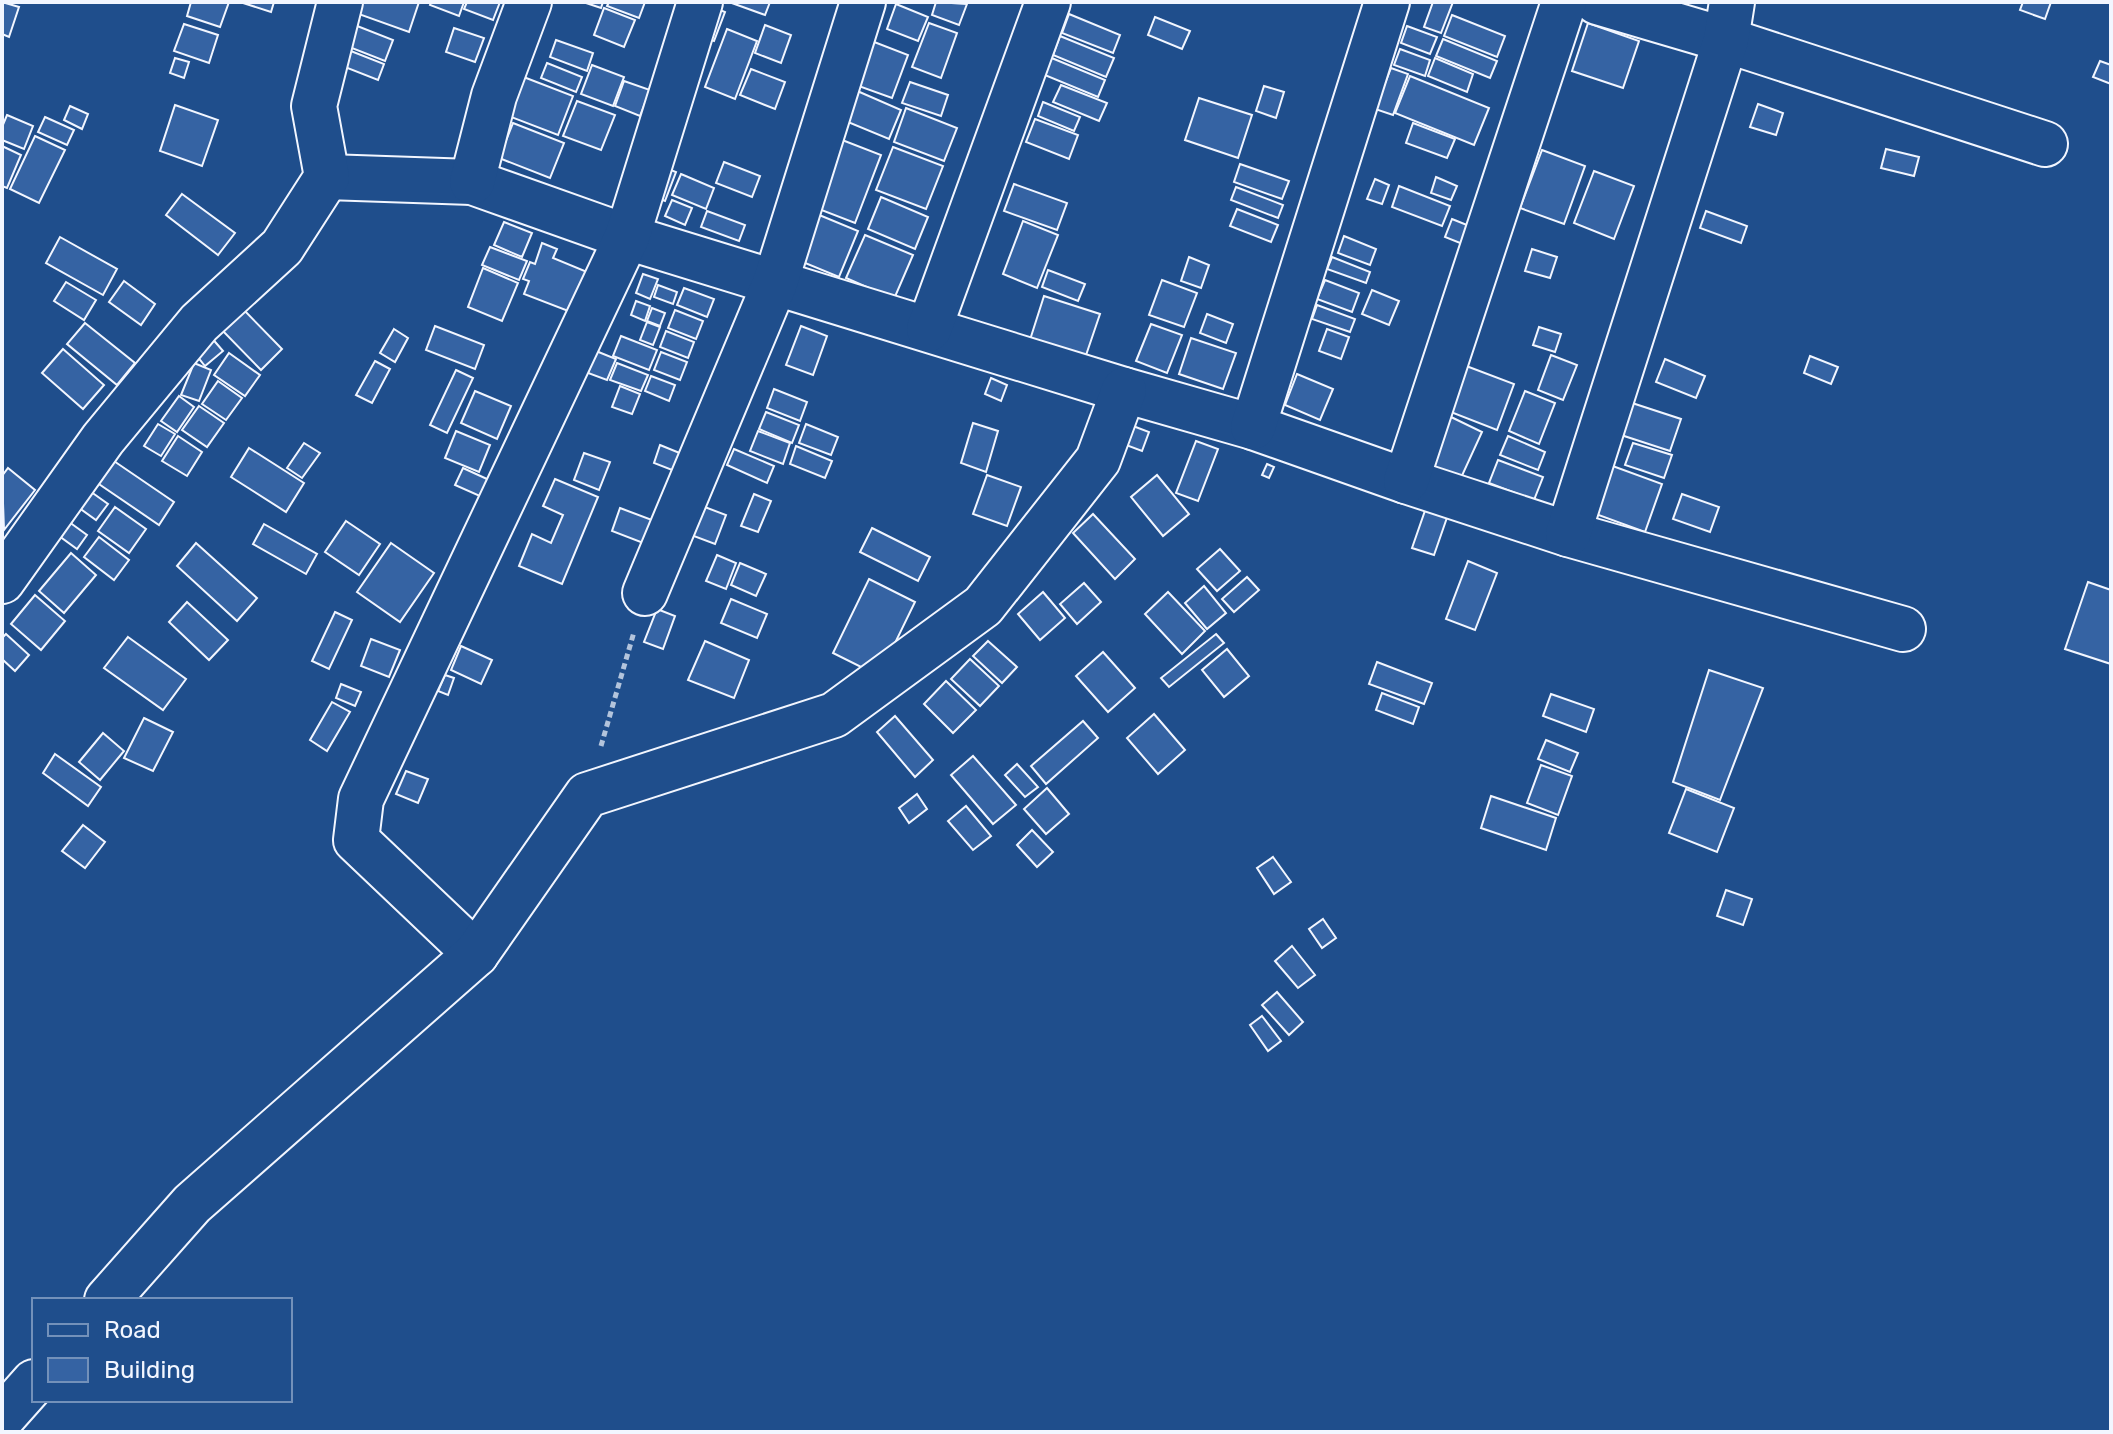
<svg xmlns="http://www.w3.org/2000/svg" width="2113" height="1434" viewBox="0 0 2113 1434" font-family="Rubik,sans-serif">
  <rect width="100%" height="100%" fill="#1f4e8c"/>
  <g fill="#3563a3" stroke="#f2f6ff" stroke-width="2">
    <polygon points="2,2 19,7 9,37 2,34"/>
    <polygon points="191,2 229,2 220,27 187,16"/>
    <polygon points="240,2 274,2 271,12"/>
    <polygon points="356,2 419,2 409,32 353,12"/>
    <polygon points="431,2 464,2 459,16 430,5"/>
    <polygon points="467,2 500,2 493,20 464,9"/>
    <polygon points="583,2 603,2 601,8"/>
    <polygon points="609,2 645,2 639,18 607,6"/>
    <polygon points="729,2 770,2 765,15"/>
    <polygon points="936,2 967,4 959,25 932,15"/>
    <polygon points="1433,2 1453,2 1441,33 1424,27"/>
    <polygon points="2023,2 2051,2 2045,19 2020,10"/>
    <polygon points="896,4 928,17 918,41 887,29"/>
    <polygon points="710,6 725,12 714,41 698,35"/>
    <polygon points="604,8 635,20 624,47 594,35"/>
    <polygon points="1069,14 1120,35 1113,53 1062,33"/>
    <polygon points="1452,15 1505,36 1497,57 1444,36"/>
    <polygon points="1155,17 1190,31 1182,49 1148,35"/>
    <polygon points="347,22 393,40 385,61 339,43"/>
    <polygon points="929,23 957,33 941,78 912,67"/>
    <polygon points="1588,23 1639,41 1623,88 1572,71"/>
    <polygon points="184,24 218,35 209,63 174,51"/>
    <polygon points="765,25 791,35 781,63 755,53"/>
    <polygon points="1407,26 1437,37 1430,54 1401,43"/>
    <polygon points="454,28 484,38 475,62 446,52"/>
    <polygon points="727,29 757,41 735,99 705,87"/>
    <polygon points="1060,36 1114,58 1106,77 1053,55"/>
    <polygon points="1443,39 1497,61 1490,78 1436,56"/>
    <polygon points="556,40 593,53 587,71 550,57"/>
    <polygon points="869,40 908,55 892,98 853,84"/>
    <polygon points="333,44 384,64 378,80 327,60"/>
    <polygon points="1400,49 1430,60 1425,76 1394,65"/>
    <polygon points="1042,54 1105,80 1098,97 1035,71"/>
    <polygon points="175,58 189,62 184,78 170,73"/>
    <polygon points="1435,58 1473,74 1467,92 1428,76"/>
    <polygon points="2100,61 2111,65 2111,84 2093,77"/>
    <polygon points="547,63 582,77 576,92 541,78"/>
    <polygon points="592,65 624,77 613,106 581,94"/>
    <polygon points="1391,68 1408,74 1393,115 1375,109"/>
    <polygon points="751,69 785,82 775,109 740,95"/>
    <polygon points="521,76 573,96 558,135 506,115"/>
    <polygon points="1410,76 1489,108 1474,145 1395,113"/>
    <polygon points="624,81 650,90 640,116 615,106"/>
    <polygon points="910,82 948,95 941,116 902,103"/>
    <polygon points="1061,85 1107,103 1099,121 1053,102"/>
    <polygon points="1264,86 1284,92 1276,118 1256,111"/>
    <polygon points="855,90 901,110 889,139 843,120"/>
    <polygon points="1199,98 1252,115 1238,158 1185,140"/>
    <polygon points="577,101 615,115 601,150 563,136"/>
    <polygon points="1043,102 1080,117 1074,131 1038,116"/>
    <polygon points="1758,104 1783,113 1776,135 1750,127"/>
    <polygon points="175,105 218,120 202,166 160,151"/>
    <polygon points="70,106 88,114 82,129 64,120"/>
    <polygon points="906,108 957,128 944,161 894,142"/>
    <polygon points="7,115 33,126 24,149 2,140 2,127"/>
    <polygon points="45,117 74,130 67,145 38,132"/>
    <polygon points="1035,119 1078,135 1069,159 1026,142"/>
    <polygon points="513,123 564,143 550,178 499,158"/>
    <polygon points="1413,123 1455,139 1447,158 1406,143"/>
    <polygon points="35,136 65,150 39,203 10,189"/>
    <polygon points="837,138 881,155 855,223 811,206"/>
    <polygon points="2,146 21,155 7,188 2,186"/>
    <polygon points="893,147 943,166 926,209 876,190"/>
    <polygon points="1886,149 1919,157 1914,176 1881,168"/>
    <polygon points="1542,150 1585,166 1564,224 1520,208"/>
    <polygon points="724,162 760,176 752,197 716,183"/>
    <polygon points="655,164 676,172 665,201 644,193"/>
    <polygon points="1240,164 1289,181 1282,199 1234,182"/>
    <polygon points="1594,171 1634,186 1614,239 1574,223"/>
    <polygon points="681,174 714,188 706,209 672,195"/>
    <polygon points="1436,177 1457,186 1451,200 1431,193"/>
    <polygon points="1375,179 1389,185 1382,204 1367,199"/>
    <polygon points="1014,184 1067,203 1057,230 1004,211"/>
    <polygon points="1399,186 1450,206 1442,226 1392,207"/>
    <polygon points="1236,187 1283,205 1278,218 1231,200"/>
    <polygon points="182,194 235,233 218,255 166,215"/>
    <polygon points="881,197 928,217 915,249 868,229"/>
    <polygon points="672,200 692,208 685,225 665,216"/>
    <polygon points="1237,209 1278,225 1271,242 1230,226"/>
    <polygon points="707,211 745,225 739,241 701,227"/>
    <polygon points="1706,211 1747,226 1741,243 1700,228"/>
    <polygon points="812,212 858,231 839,277 793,258"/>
    <polygon points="1452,219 1477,229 1470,247 1445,237"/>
    <polygon points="1023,221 1058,235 1037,288 1003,274"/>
    <polygon points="504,222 532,233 522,257 494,245"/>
    <polygon points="865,235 913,255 894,299 846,278"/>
    <polygon points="1344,236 1376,249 1370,265 1338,253"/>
    <polygon points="60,237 117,269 103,295 46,263"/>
    <polygon points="542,243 557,249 553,258 592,274 576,314 524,294 529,281 523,279 530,262 535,264"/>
    <polygon points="490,247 527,261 519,280 482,265"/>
    <polygon points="1532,249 1557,257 1550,278 1525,271"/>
    <polygon points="1189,257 1209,265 1201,288 1181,281"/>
    <polygon points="1332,257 1370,272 1366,283 1327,269"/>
    <polygon points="483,268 518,283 502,321 468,307"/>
    <polygon points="1048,270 1085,284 1078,301 1042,287"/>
    <polygon points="643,274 658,279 650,299 636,293"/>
    <polygon points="1162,280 1197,293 1184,327 1149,315"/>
    <polygon points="1325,280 1359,293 1352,312 1317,299"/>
    <polygon points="124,281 155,304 141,325 109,302"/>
    <polygon points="66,282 96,300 84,320 54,301"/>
    <polygon points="658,285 677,292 673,304 654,297"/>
    <polygon points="684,288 714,299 707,317 677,305"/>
    <polygon points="1372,290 1399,301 1389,325 1362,314"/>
    <polygon points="1044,296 1100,314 1083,364 1028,346"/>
    <polygon points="636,301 650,306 645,321 631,315"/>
    <polygon points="1317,305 1355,319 1350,332 1312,319"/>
    <polygon points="240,306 282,349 261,370 219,327"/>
    <polygon points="652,308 665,313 660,326 647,321"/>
    <polygon points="675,310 703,321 696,339 668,328"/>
    <polygon points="1207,314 1233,324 1226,343 1200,333"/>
    <polygon points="647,322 660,327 653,345 640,340"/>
    <polygon points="85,323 135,363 117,385 67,344"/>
    <polygon points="1151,324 1182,335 1167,373 1136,361"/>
    <polygon points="435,326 484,345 475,369 426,350"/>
    <polygon points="801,326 827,336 813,375 786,365"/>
    <polygon points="1539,327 1561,334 1555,352 1533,345"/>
    <polygon points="394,329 408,338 395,362 380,353"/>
    <polygon points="1327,329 1349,337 1341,359 1319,351"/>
    <polygon points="666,331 694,342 688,358 660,347"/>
    <polygon points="210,336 223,351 205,366 193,351"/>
    <polygon points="621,336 657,350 649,370 613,356"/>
    <polygon points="1191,338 1236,353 1223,389 1179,374"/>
    <polygon points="63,349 104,385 83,409 42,373"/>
    <polygon points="596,351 616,359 607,380 588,373"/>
    <polygon points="661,352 687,362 680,380 654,370"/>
    <polygon points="229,353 260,375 245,396 214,375"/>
    <polygon points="1551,355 1577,365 1563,400 1538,390"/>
    <polygon points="1810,356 1838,367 1831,384 1804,373"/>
    <polygon points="1665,359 1705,376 1696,398 1656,382"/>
    <polygon points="375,361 390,369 372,403 356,395"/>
    <polygon points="194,363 211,370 199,401 181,395"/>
    <polygon points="617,363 648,375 641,391 610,380"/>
    <polygon points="1461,364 1514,384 1497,430 1443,409"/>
    <polygon points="456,370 473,378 447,433 430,425"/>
    <polygon points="1297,374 1333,389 1320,420 1285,405"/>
    <polygon points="651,376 675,385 669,401 645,391"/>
    <polygon points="991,378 1007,385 1001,401 985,394"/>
    <polygon points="218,381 242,398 226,420 202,404"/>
    <polygon points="620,386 640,394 632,414 612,407"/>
    <polygon points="774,389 807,402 800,421 767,408"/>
    <polygon points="475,391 511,406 497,439 461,423"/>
    <polygon points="1525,391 1555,403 1539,444 1509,431"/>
    <polygon points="179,396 194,407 177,432 161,421"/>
    <polygon points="1626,401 1681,419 1670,451 1615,433"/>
    <polygon points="199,406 224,423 207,447 182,430"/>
    <polygon points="766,412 799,425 792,443 759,429"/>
    <polygon points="1449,416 1482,432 1460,480 1426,465"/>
    <polygon points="973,423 998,431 986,472 961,463"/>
    <polygon points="158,424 175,434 161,456 144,446"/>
    <polygon points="806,424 838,437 831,455 799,443"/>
    <polygon points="1133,426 1149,432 1142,451 1126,445"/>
    <polygon points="456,431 490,445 479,472 445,458"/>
    <polygon points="758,431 790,443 783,464 750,451"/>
    <polygon points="178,436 202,452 187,476 162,461"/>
    <polygon points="1508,436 1545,452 1538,470 1500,455"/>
    <polygon points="1196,441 1218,449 1198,501 1176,493"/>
    <polygon points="304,443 320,453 302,478 287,468"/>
    <polygon points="1633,443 1672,455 1664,478 1625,465"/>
    <polygon points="660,445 692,458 685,475 654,463"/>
    <polygon points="796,446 832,461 825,478 790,464"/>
    <polygon points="249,448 304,483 286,512 231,477"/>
    <polygon points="734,449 774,466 767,483 727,465"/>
    <polygon points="584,453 610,462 599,490 574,480"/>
    <polygon points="108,457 174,502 159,525 93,480"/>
    <polygon points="1498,460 1543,477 1534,500 1489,483"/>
    <polygon points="1599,461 1662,484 1645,532 1582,509"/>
    <polygon points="1267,464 1274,467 1269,478 1262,475"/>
    <polygon points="8,468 35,490 4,530 2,476"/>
    <polygon points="463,468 498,484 491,501 455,485"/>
    <polygon points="987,475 1021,487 1007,526 973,514"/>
    <polygon points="1157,475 1189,514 1163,536 1131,497"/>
    <polygon points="555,479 598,497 562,584 519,566 532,534 551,543 563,515 543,506"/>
    <polygon points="87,489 108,504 96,520 75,505"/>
    <polygon points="754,494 771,501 758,532 741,526"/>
    <polygon points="1682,494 1719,507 1710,532 1673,519"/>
    <polygon points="1428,502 1450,509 1434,555 1412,548"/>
    <polygon points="702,506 726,515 715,544 691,535"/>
    <polygon points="115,507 146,529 129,553 98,531"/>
    <polygon points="620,508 660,523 651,546 612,531"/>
    <polygon points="1093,514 1135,559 1115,579 1073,533"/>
    <polygon points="65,519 87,535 77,549 55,533"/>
    <polygon points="346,521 380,544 359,575 325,552"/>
    <polygon points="264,524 317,554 306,574 253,544"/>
    <polygon points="872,528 930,557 918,581 860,552"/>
    <polygon points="99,537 129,560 114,580 84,557"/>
    <polygon points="196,543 257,598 237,621 177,566"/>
    <polygon points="391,543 434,573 400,622 357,592"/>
    <polygon points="1220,549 1240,571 1217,591 1197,569"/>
    <polygon points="71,553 96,575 64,613 39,591"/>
    <polygon points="717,555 736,563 726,589 706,581"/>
    <polygon points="1468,561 1497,573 1475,630 1446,619"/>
    <polygon points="740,563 766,574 756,596 731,585"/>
    <polygon points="1247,577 1259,590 1234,612 1222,599"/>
    <polygon points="869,579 915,602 879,676 833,653"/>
    <polygon points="2088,582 2111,590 2111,664 2065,649"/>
    <polygon points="1084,583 1101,602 1077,624 1060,604"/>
    <polygon points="1204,586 1226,613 1207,629 1185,603"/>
    <polygon points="1043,592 1065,618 1040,640 1018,614"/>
    <polygon points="1168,592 1205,631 1182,654 1145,614"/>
    <polygon points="35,595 65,621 41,650 11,624"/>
    <polygon points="731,599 767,614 757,638 721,623"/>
    <polygon points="187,602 228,640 209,660 169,622"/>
    <polygon points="657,609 675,616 663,649 644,642"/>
    <polygon points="335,612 352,620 329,669 312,661"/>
    <polygon points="6,634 29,655 15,671 2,659 2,638"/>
    <polygon points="1216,634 1224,643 1169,687 1161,678"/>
    <polygon points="128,637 186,679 163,710 104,668"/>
    <polygon points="371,639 400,650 389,677 361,666"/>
    <polygon points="705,641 749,660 734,698 688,680"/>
    <polygon points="988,641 1017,667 1002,683 973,656"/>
    <polygon points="461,646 492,660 481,684 451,670"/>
    <polygon points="1227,649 1249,676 1224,697 1202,670"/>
    <polygon points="1103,652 1135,688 1108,712 1076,676"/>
    <polygon points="970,659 999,686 980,706 951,679"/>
    <polygon points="1377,662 1432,683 1424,704 1369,684"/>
    <polygon points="1709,670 1763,688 1720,800 1673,782"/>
    <polygon points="445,675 454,678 448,695 438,691"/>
    <polygon points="946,681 976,710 953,733 924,704"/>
    <polygon points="341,684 361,692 355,706 336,698"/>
    <polygon points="1382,693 1419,707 1413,724 1376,710"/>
    <polygon points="1551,694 1594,709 1586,732 1543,716"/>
    <polygon points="332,702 350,712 327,751 310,740"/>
    <polygon points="1154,714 1185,750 1158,774 1127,738"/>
    <polygon points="895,716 933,760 915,777 877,732"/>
    <polygon points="144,718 173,732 153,771 124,758"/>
    <polygon points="1083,721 1098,738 1046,784 1031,766"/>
    <polygon points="103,733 124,751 100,780 79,762"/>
    <polygon points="1546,740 1578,753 1570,772 1538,759"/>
    <polygon points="55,754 101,787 88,806 43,773"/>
    <polygon points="973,756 1016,805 993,824 951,775"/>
    <polygon points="1017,764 1038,787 1025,797 1005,775"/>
    <polygon points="1541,765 1572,776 1558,815 1527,803"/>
    <polygon points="406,771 428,779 418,803 396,794"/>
    <polygon points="1047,788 1069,814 1046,834 1024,809"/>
    <polygon points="1686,789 1734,808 1717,852 1669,833"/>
    <polygon points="917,794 927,809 909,823 899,808"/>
    <polygon points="1491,796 1556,818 1546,850 1481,828"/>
    <polygon points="966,806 991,836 973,850 948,821"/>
    <polygon points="83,825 105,842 85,868 62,851"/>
    <polygon points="1032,830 1053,852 1037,867 1017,845"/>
    <polygon points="1273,857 1291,882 1274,894 1257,868"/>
    <polygon points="1726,890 1752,899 1743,925 1717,916"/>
    <polygon points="1323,919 1336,938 1322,948 1309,929"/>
    <polygon points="1292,946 1315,975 1298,988 1275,961"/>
    <polygon points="1277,992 1303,1022 1289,1035 1262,1005"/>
    <polygon points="1262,1016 1281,1041 1268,1051 1250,1025"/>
  </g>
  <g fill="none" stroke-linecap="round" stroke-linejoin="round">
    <g stroke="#f2f6ff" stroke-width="48">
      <g id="minor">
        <polyline points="1597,2 1726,40 2045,144"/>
        <polyline points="327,177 472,182 627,237 1124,390 1253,427 1406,481 1568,534 1903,629"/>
        <polyline points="472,182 494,96 529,2"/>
        <polyline points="929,329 1048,2"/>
        <polyline points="1253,427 1387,2"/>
        <polyline points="1406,481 1564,2"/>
        <polyline points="1568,534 1726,40 1732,2"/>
        <polyline points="2,581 103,439 199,323 282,247 327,177 314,106 340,2"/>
        <polyline points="645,593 775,283 863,2"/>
        <polyline points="476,954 356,840 361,799 627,237 700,2"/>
        <polyline points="107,1300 192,1204 476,954 587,795 834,715 983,606 1098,460 1124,390"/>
        <polyline points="2,1418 34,1382"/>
      </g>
    </g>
    <polyline stroke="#b3c4dc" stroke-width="5" stroke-dasharray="6 4" stroke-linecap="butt" points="601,746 634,632"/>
    <use href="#minor" stroke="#1f4e8c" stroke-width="44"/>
  </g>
  <rect width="2113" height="1434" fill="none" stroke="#f2f6ff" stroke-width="8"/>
  <rect x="32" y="1298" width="260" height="104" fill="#1f4e8c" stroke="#7391ba" stroke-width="2"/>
  <rect x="48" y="1324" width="40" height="12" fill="#1f4e8c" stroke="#7391ba" stroke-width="2"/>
  <text x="104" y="1338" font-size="24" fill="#f2f6ff">Road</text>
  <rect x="48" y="1358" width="40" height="24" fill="#3563a3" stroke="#7391ba" stroke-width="2"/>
  <text x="104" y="1378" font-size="24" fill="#f2f6ff">Building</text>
</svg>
